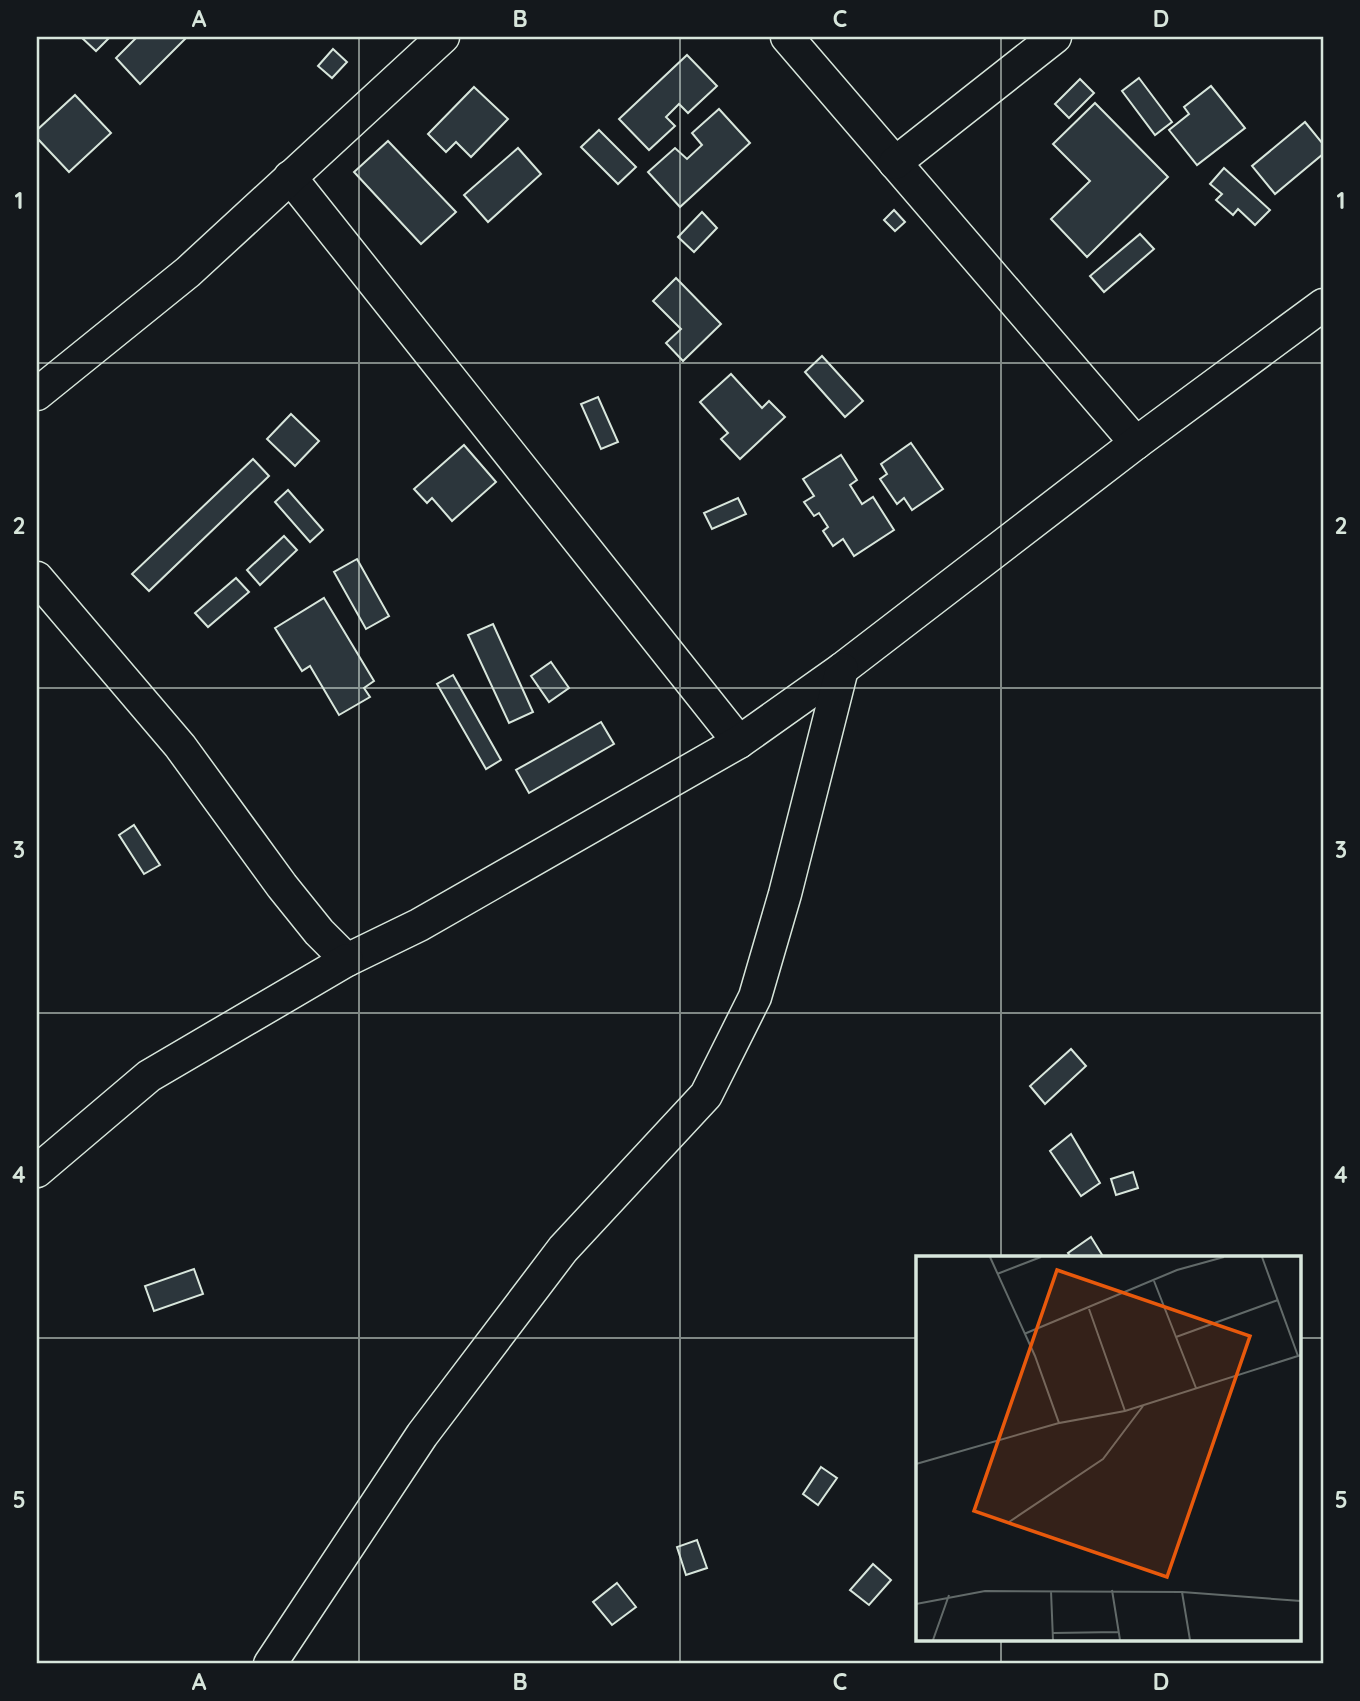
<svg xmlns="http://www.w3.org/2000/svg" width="1360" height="1701" viewBox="0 0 1360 1701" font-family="Quicksand,sans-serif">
  <rect width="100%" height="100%" fill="#14181c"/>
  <g fill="#2c363c" stroke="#d8e6dc" stroke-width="2">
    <polygon points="81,37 110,37 96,51"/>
    <polygon points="137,37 187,37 140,84 116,58"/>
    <polygon points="333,49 347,62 332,78 318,66"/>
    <polygon points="687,55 717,86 688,113 679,104 666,117 675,126 649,150 619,119"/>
    <polygon points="1139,78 1172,122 1155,135 1122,91"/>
    <polygon points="1080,79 1094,93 1069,118 1055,104"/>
    <polygon points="1211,86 1245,128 1197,165 1169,130 1189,114 1184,107"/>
    <polygon points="474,87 508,119 471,157 456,142 446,152 428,134"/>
    <polygon points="75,95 111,133 69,172 37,138 37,130"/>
    <polygon points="1095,103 1168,177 1087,257 1051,219 1090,181 1053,144"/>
    <polygon points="719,109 750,143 680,207 648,172 675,148 687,159 702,145 692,133"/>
    <polygon points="1305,122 1323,144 1323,154 1275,194 1252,166"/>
    <polygon points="599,130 636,167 618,184 581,147"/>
    <polygon points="388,141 456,212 421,244 354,172"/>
    <polygon points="518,148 541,174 488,222 464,195"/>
    <polygon points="1224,168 1270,210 1255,225 1238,209 1233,215 1216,200 1222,194 1210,184"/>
    <polygon points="894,210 905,222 895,231 884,220"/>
    <polygon points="702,212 717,228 694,252 678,237"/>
    <polygon points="1140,234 1154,249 1104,292 1090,276"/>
    <polygon points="676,278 721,324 683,361 666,343 681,329 653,301"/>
    <polygon points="822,356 863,401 845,417 805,372"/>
    <polygon points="731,374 762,408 769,401 785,417 740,459 721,439 728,433 700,402"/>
    <polygon points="598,397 618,442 601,449 581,404"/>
    <polygon points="291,414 319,441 295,466 267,439"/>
    <polygon points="911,443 943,489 912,510 904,498 897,504 880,479 887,474 881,464"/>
    <polygon points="464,445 496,482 452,521 432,498 427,503 414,489"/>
    <polygon points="841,455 857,480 850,485 862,504 873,497 894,530 854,556 843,539 833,546 823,531 828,527 819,513 814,516 804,502 814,496 803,479"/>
    <polygon points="253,459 269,476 149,591 132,574"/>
    <polygon points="288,490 323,530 310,542 275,502"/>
    <polygon points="738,498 746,514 712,529 704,513"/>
    <polygon points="284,536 297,550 260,585 247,570"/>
    <polygon points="357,559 389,616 366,629 334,572"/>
    <polygon points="236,578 249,592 208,627 195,613"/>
    <polygon points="324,598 374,681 364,688 370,697 339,715 310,666 302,671 275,628"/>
    <polygon points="493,624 533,712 509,723 468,635"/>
    <polygon points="551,662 569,688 549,702 531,676"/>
    <polygon points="453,675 501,760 486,769 437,684"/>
    <polygon points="601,722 614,744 529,793 516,770"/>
    <polygon points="134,825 160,865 144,874 119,835"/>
    <polygon points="1071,1049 1086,1066 1045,1104 1030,1086"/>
    <polygon points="1071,1134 1100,1183 1081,1196 1050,1151"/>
    <polygon points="1133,1172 1138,1188 1116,1195 1111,1179"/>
    <polygon points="1091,1237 1104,1258 1072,1258 1068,1253"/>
    <polygon points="194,1269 203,1294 154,1311 145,1286"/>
    <polygon points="821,1467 837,1478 818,1505 803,1494"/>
    <polygon points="697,1540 707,1568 686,1575 677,1547"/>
    <polygon points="873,1564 891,1580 869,1605 850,1590"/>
    <polygon points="617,1583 636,1607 612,1625 593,1602"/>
  </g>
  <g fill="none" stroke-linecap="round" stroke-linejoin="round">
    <g stroke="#d8e6dc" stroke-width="35">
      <g id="street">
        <polyline points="787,37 1136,443"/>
        <polyline points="895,163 1055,37"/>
        <polyline points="290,177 739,742"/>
        <polyline points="37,394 188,272 443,37"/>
        <polyline points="37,578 180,746 282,886 319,932 347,960 419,925 739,742 842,669 1136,443 1323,305"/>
        <polyline points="37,1171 149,1076 347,960"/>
        <polyline points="270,1664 422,1435 563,1249 706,1095 755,997 785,894 842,669"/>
      </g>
    </g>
    <use href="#street" stroke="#14181c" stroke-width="32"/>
  </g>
  <path fill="none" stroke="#d8e6dc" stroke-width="2" stroke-opacity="0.55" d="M359 37V1664M680 37V1664M1001 37V1258M37 363H1323M37 688H1323M37 1013H1323M37 1338H917M1299 1338H1323M1001 1640V1664"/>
  <g transform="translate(916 1256)">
    <rect width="385" height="385" fill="#14181c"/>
    <path fill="none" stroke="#626a69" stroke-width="2" d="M74 1 119 100 143 167 209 155 385 99M346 1 382 100M81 18 125 1M238 25 280 132M173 53 209 155M108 78 261 14 308 1M260 81 362 44M0 208 143 167M93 266 187 203 227 150M196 334 204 384M135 335 137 384M266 336 274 384M0 348 69 335 266 336 385 345M137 377 202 376M17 384 33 339"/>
    <path fill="#e8590c" fill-opacity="0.15" stroke="#e8590c" stroke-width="3.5" d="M141 14 334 80 251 321 58 255Z"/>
    <rect width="385" height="385" fill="none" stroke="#d8e6dc" stroke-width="3.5"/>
  </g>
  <rect width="1360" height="1701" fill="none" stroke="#14181c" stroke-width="77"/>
  <rect x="38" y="38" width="1284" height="1624" fill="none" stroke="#d8e6dc" stroke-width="2.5"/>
  <g font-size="23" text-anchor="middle" font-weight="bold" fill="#d8e6dc">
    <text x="199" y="27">A</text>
    <text x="520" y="27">B</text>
    <text x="840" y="27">C</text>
    <text x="1161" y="27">D</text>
    <text x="19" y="209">1</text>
    <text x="1341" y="209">1</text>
    <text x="19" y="534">2</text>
    <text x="1341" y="534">2</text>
    <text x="19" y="858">3</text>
    <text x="1341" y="858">3</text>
    <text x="19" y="1183">4</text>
    <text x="1341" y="1183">4</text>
    <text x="19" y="1508">5</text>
    <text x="1341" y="1508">5</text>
    <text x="199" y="1690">A</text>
    <text x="520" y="1690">B</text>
    <text x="840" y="1690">C</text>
    <text x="1161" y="1690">D</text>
  </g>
</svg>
